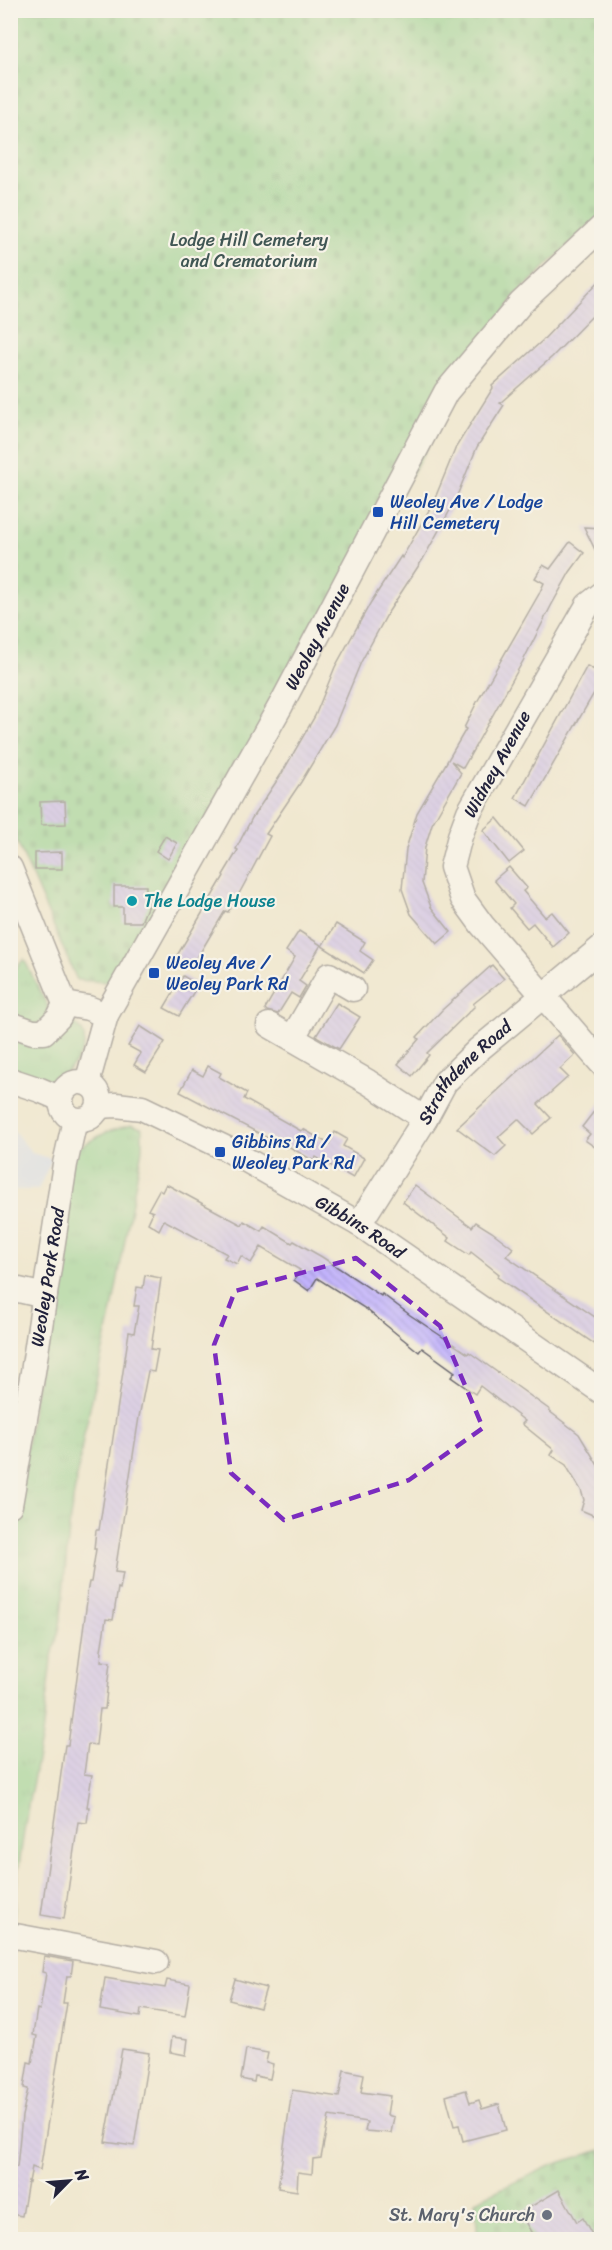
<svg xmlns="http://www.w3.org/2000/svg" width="612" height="2250" viewBox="0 0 612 2250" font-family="Sriracha,sans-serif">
  <defs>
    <pattern id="grass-tufts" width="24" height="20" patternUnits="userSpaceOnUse" patternTransform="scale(1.5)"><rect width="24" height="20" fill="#87d08d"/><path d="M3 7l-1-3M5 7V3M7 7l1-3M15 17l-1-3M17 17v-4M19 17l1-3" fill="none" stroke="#74b27b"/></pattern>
    <pattern id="cemetery-stones" width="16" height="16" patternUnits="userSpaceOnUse" patternTransform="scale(1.5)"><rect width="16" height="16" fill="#87d08d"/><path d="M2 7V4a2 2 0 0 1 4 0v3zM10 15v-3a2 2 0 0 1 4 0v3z" fill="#74b27b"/></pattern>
    <pattern id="building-back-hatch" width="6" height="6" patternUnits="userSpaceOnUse" patternTransform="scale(1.5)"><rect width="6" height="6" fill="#c2b3fc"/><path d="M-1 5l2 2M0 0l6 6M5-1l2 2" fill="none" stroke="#a69ad9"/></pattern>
  </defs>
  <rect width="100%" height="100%" fill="#f7f3e8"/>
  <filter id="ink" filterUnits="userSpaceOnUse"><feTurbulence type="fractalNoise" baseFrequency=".0167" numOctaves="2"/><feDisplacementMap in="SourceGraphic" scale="12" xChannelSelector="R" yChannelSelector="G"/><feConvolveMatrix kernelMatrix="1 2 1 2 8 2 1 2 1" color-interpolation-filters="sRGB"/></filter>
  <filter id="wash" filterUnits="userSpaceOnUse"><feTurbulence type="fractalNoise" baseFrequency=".008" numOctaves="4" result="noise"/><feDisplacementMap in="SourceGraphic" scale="24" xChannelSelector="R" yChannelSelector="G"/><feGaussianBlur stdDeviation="1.35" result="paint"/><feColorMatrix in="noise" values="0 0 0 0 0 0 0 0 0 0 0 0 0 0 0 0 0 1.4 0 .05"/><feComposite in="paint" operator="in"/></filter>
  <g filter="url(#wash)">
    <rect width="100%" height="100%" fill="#f0e8d0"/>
    <polygon fill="#cedbfa" points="10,1126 32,1153 52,1159 38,1190 11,1190"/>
    <g fill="url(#grass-tufts)" stroke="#547964" stroke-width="1.5">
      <polygon points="24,959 48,1007 46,1020 35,1025 11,1015 11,974"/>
      <path d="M69 1020C103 1036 73 1072 51 1082L11 1071V1032Z"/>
      <polygon points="131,1125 142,1128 142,1149 112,1310 84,1435 70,1518 60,1626 51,1660 42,1736 28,1806 17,1878 13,1928 11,1929 11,1549 73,1150 107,1132"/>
    </g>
    <g fill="url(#cemetery-stones)" stroke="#547964" stroke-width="1.5">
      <polygon points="10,11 601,11 601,214 514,297 119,983 77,980 11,828"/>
      <polygon points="601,2150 601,2239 478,2239 475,2201 552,2165"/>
    </g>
    <g id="blocks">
      <g fill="url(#building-back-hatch)">
        <polygon points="602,278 602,306 552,357 500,403 504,405 477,447 454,503 423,559 389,611 361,662 335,725 301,782 266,834 270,836 240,892 228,912 225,911 191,968 175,959 224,876 223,875 238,850 236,849 252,818 282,773 315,716 335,667 371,602 401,556 402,558 433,503 456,447 493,388 492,386 542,341"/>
        <polygon points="584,527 602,528 602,564"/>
        <polygon points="570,542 584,553 570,572 551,606 523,661 463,768 451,761 461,773 432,824 425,847 422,883 431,907 451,932 437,944 411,914 402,889 406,849 417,813 466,729 464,728 477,702 539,594 544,583 535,578 543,565 550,569"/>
        <polygon points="587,666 602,674 602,679 529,806 515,798"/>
        <polygon points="65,801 66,824 41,825 40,802"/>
        <polygon points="497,818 524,851 509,863 483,830"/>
        <polygon points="165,836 177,843 168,859 156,851"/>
        <polygon points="62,852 62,869 35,869 35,853"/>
        <polygon points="509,867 527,888 523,891 545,917 552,912 569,933 553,947 533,923 527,928 510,908 514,904 494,880"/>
        <polygon points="114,886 146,886 146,895 152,895 141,922 123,922 123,907 114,907"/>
        <polygon points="336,924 365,942 360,951 373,960 364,973 322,946"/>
        <polygon points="299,931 321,945 299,981 306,986 299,998 291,993 278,1014 267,1011 265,1009 295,957 286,951"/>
        <polygon points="492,965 504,979 473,1004 475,1006 427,1053 429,1055 412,1076 398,1064 419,1039 417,1037 442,1010"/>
        <polygon points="183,976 198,985 179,1016 164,1008"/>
        <polygon points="337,1003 360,1017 339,1049 316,1036"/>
        <polygon points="140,1026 165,1042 146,1072 134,1065 141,1053 128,1046"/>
        <polygon points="558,1035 575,1055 560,1069 568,1077 538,1104 551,1118 533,1134 518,1119 498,1137 506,1146 495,1156 457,1128"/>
        <polygon points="208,1066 221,1073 219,1077 247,1093 244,1099 301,1131 303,1129 329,1144 335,1132 347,1139 343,1146 364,1158 353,1178 316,1157 314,1161 288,1146 287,1148 180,1092 192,1070 203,1076"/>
        <polygon points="602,1101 602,1152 585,1140 590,1134 582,1127"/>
        <polygon points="166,1184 242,1225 244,1221 261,1231 264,1226 292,1243 294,1241 322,1257 381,1296 382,1294 410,1315 468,1354 469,1352 550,1410 549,1411 579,1434 602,1472 602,1519 581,1510 584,1500 581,1490 570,1472 566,1465 551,1455 554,1450 522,1424 525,1421 480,1386 475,1394 451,1377 455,1372 422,1348 419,1352 366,1309 317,1278 309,1291 294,1280 300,1270 261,1247 251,1263 241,1256 237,1264 224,1258 227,1254 164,1220 159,1230 148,1223 153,1212 148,1210 159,1190 162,1192"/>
        <polygon points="415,1185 472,1227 476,1222 492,1232 513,1248 506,1256 602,1322 602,1349 497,1277 499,1274 471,1252 469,1255 448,1241 450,1238 403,1202"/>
        <polygon points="145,1275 161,1278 151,1349 158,1350 154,1372 148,1371 139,1417 115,1572 123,1573 120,1589 118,1588 113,1620 106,1619 101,1651 102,1652 101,1661 110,1662 105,1709 100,1709 96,1745 88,1744 84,1774 92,1775 87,1807 89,1807 87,1823 78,1822 64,1919 41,1915 65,1745 68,1745 87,1601 86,1601 87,1593 89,1582 91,1582 96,1549 94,1549 96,1530 99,1530 129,1332 134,1333 139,1306 134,1306 137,1287 143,1288"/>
        <polygon points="44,1956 73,1961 71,1976 67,1976 63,2003 67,2003 40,2170 32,2167 29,2182 28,2181 22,2216 10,2214 13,2179 10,2178 10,2166 17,2167 22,2116 28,2089 24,2088 28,2062 32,2063 37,2036 33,2035 37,2009 40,2010 46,1973 42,1972"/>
        <polygon points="105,1978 165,1988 167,1980 190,1984 185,2016 141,2009 140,2017 100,2010"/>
        <polygon points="235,1979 266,1988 260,2008 229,2000"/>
        <polygon points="172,2037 188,2039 186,2055 170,2052"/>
        <polygon points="122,2049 149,2053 134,2146 105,2142"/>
        <polygon points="246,2049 268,2053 266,2062 273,2064 270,2079 255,2076 254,2082 241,2079"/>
        <polygon points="344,2070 364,2074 361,2092 390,2096 387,2115 394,2117 391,2133 365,2131 367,2122 329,2116 321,2158 313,2159 312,2174 298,2172 297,2191 278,2188 292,2090 339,2097"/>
        <polygon points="466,2090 470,2103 479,2100 482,2109 499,2104 506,2130 463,2141 459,2125 454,2126 446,2096"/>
        <polygon points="559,2190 577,2222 583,2218 595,2240 536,2240 531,2232 520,2213"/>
      </g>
    </g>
  </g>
  <g filter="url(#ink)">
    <use href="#blocks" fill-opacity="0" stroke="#6a676f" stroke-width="1.5"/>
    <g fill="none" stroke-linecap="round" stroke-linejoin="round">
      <g stroke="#6a676f" stroke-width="27">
        <g id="minor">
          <polyline points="602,594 588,605 469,812 460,836 452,867 463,899 482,925 602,1064"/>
          <polyline points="10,868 65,1004 88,1008 106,1015"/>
          <polyline points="10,1024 33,1032 44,1032 59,1017 65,1004"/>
          <polyline points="269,1025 368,1082 425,1119"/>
          <polyline points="293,1037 329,975 353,989"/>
          <polyline points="10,1080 40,1090 61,1099"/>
          <circle cx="80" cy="1101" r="19"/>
          <path id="s1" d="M87 1083 106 1015 281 705 446 392 521 303 602 227"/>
          <path id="s2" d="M99 1106 116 1105 142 1108 227 1149 359 1224 602 1392"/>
          <path id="s3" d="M359 1224 425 1119 445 1082 478 1050 602 947"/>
          <polyline points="10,1288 45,1296"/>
          <path id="s4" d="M10 1505 33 1372 65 1164 75 1120"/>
          <polyline points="10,1935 156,1962"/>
        </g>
      </g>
      <use href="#minor" stroke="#fff" stroke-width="24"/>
    </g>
  </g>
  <path d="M0 0H612V2250H0ZM356 1258 440 1326 483 1428 409 1480 284 1520 231 1473 214 1345 235 1291Z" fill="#f0e8d0" fill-opacity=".55" fill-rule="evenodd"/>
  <path fill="none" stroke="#7b2cbf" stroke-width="4.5" stroke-dasharray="12 8" stroke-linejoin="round" d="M356 1258 440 1326 483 1428 409 1480 284 1520 231 1473 214 1345 235 1291Z"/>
  <g fill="#1a4fb4" stroke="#f7f3e8" stroke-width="2">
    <rect x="372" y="506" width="12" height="12" rx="3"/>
    <rect x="148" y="967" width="12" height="12" rx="3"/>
    <rect x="214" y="1146" width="12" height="12" rx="3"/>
  </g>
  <circle fill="#0f9aa8" stroke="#f7f3e8" stroke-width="2" cx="132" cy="901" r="6"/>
  <circle fill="#6b7280" stroke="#f7f3e8" stroke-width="2" cx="547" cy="2215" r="6"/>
  <g text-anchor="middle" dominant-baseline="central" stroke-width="4.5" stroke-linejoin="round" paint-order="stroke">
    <g font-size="18" fill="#405654" stroke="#f7f3e8">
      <text x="249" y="240">Lodge Hill Cemetery<tspan x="249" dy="21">and Crematorium</tspan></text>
    </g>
    <g font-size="18" fill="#164399" stroke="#f7f3e8" text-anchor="start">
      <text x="390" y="502">Weoley Ave / Lodge<tspan x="390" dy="21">Hill Cemetery</tspan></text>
      <text x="166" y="963">Weoley Ave /<tspan x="166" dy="21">Weoley Park Rd</tspan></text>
      <text x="232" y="1142">Gibbins Rd /<tspan x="232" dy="21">Weoley Park Rd</tspan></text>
    </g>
    <g font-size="18" fill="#22223b" stroke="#f7f3e8">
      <text stroke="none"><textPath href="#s1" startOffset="504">Weoley Avenue</textPath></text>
      <text transform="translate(497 764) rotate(-61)">Widney Avenue</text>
      <text stroke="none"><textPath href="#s3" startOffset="186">Strathdene Road</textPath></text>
      <text stroke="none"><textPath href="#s2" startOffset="292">Gibbins Road</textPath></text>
      <text stroke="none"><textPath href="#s4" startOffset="231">Weoley Park Road</textPath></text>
    </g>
    <g font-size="18" fill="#0d838f" stroke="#f7f3e8" text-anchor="start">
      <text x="144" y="901">The Lodge House</text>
    </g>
    <g font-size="18" fill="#5b616d" stroke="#f7f3e8" text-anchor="end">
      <text x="535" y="2215">St. Mary's Church</text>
    </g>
  </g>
  <rect width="612" height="2250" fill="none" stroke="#f7f3e8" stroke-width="36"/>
  <g transform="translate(69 2181) rotate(65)" stroke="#f7f3e8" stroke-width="4.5" paint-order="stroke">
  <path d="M0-4.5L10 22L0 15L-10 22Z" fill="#22223b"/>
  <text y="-9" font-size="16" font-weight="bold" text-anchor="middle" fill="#22223b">N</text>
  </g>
</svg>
